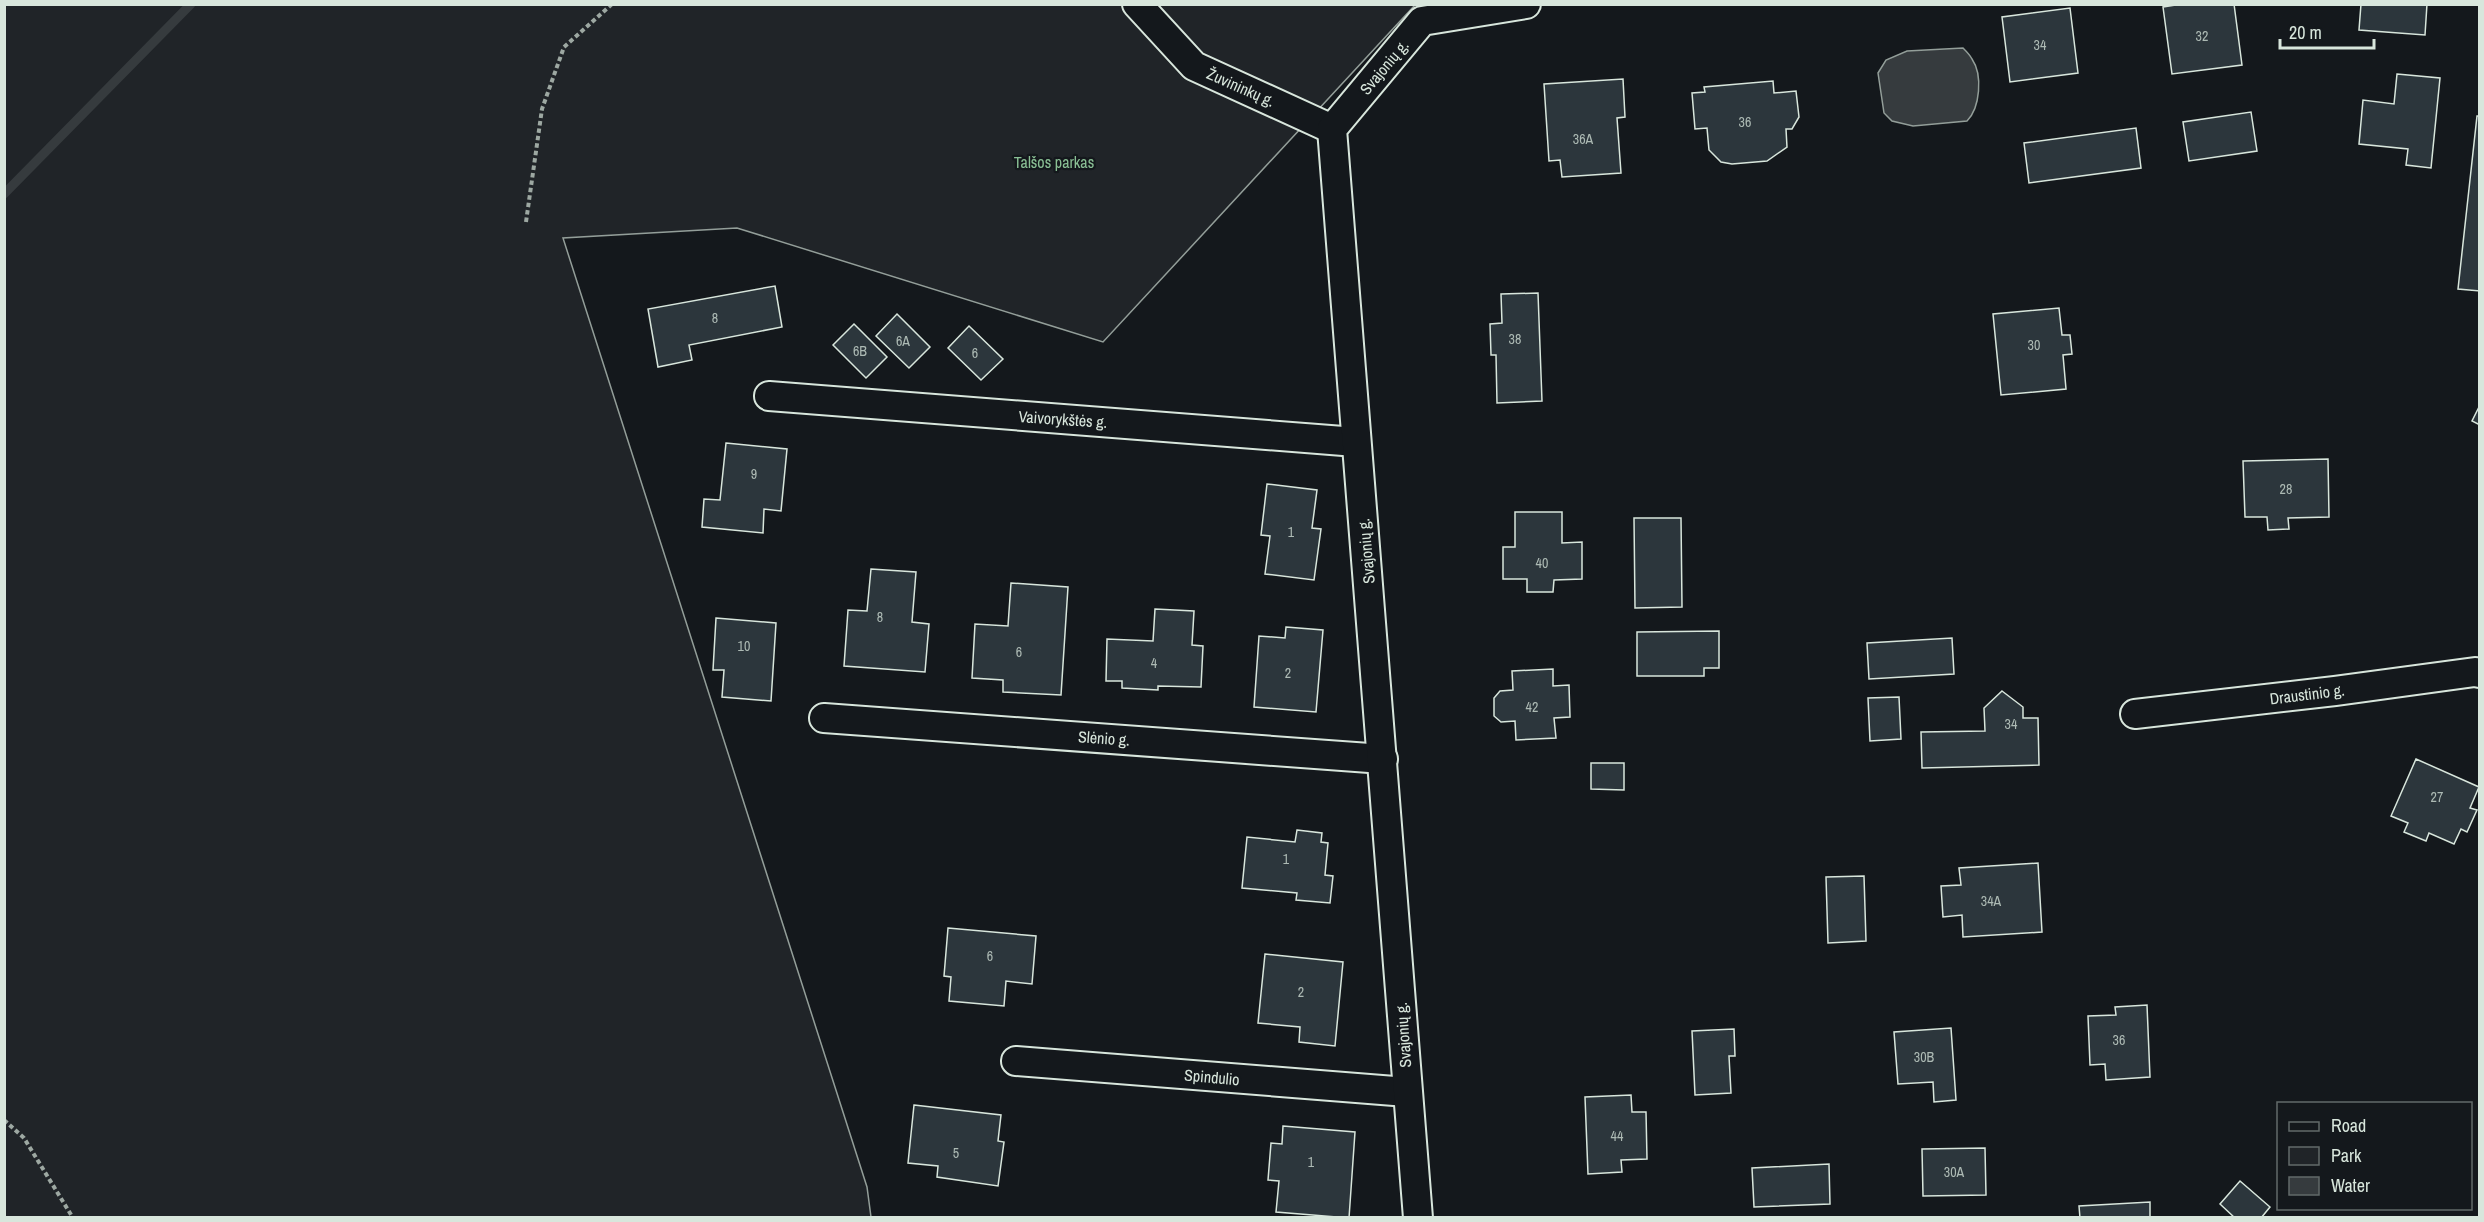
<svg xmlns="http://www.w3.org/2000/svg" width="2484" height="1222" viewBox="0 0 2484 1222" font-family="'Archivo Narrow',sans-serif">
  <rect width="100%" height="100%" fill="#14181c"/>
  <polygon fill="#202428" stroke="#939e99" stroke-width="1.5" points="5,5 1415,5 1103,342 737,228 563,238 867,1187 871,1217 5,1218"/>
  <path fill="#363b3e" stroke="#939e99" stroke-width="1.5" d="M1963 48C1966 51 1970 55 1972 59 1983 75 1980 108 1967 121L1913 126 1892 121 1884 113 1878 73 1886 60 1907 51Z"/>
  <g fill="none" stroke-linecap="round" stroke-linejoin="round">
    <polyline stroke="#363b3e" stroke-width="9" points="4,194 191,4"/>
  </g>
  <g fill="#2c363c" stroke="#d8e6dc" stroke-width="1.5">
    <polygon points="2182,4 2234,4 2242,65 2172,74 2163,7"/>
    <polygon points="2361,4 2427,4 2425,35 2359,30"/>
    <polygon points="2070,8 2078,73 2010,82 2002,17"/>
    <polygon points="2397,74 2440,78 2431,168 2406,165 2408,149 2359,144 2363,100 2394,104"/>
    <polygon points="1623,79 1625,117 1617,118 1621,173 1562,177 1560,160 1549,161 1544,84"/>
    <polygon points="1773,81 1774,93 1796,91 1799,117 1792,129 1786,129 1787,147 1767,161 1732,164 1721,162 1709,150 1707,128 1695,129 1692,93 1705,92 1704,87"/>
    <polygon points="2251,112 2257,151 2189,161 2183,122"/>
    <polygon points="2477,116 2480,116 2480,291 2458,289"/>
    <polygon points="2136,128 2141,168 2029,183 2024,143"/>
    <polygon points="775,286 782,327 689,345 692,360 658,367 648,309"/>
    <polygon points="1538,293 1542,401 1497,403 1496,355 1491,355 1490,324 1502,323 1501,294"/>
    <polygon points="2059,308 2062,335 2070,335 2072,354 2063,355 2066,389 2001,395 1993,314"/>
    <polygon points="897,314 930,347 909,368 876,336"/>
    <polygon points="854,324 887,357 866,378 833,345"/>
    <polygon points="969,326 1003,359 981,380 948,348"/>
    <polygon points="2480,405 2480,425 2472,421"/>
    <polygon points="726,443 787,449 781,511 764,509 763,533 702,527 704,499 720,500"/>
    <polygon points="2328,459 2329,517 2288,518 2289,529 2268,530 2267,517 2245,517 2243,461"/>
    <polygon points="1267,484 1317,490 1312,528 1321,529 1314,580 1265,574 1270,536 1261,535"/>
    <polygon points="1515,512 1562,512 1562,543 1582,542 1582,579 1554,580 1553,592 1527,592 1527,579 1503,579 1503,547 1515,547"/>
    <polygon points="1634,518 1681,518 1682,607 1635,608"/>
    <polygon points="871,569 916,572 912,622 929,624 925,672 844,666 848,610 867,611"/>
    <polygon points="1011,583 1068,587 1061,695 1003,692 1003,680 972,678 975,624 1008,626"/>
    <polygon points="1155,609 1194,611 1192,645 1203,646 1201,687 1158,686 1158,690 1122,688 1122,681 1106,681 1107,639 1153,641"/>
    <polygon points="716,618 776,623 771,701 722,697 724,670 713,670"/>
    <polygon points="1286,627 1323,630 1316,712 1254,707 1259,636 1285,638"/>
    <polygon points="1719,631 1719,668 1704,668 1704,676 1637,676 1637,632"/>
    <polygon points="1952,638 1954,674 1869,679 1867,643"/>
    <polygon points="1553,669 1553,686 1569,685 1570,717 1554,718 1556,738 1516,740 1515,721 1501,722 1494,716 1494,698 1500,691 1513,690 1512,671"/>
    <polygon points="2002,691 2023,707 2023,718 2038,718 2039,765 1922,768 1921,732 1985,731 1984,708"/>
    <polygon points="1899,697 1901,739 1870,741 1868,698"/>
    <polygon points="2416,759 2479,787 2470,808 2477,810 2467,832 2461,829 2454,844 2429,833 2426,841 2404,832 2408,823 2391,816"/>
    <polygon points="1591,763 1624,763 1624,790 1591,789"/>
    <polygon points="1297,830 1322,833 1321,842 1328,843 1325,875 1333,876 1330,903 1296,900 1297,893 1242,888 1247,837 1295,842"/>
    <polygon points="2038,863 2042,932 1963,937 1962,915 1943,917 1941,886 1961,885 1959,868"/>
    <polygon points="1864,876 1866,941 1828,943 1826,877"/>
    <polygon points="948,928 1036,936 1032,984 1006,981 1004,1006 949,1001 951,977 944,976"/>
    <polygon points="1265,954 1343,962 1335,1046 1299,1042 1300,1027 1258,1023"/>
    <polygon points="2147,1005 2150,1077 2106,1080 2105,1064 2090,1065 2088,1016 2116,1015 2115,1007"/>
    <polygon points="1951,1028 1956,1100 1934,1102 1933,1082 1898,1084 1894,1032"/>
    <polygon points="1734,1029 1735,1056 1729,1056 1731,1093 1695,1095 1692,1031"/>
    <polygon points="1631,1095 1632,1112 1646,1112 1647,1159 1621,1160 1622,1172 1588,1174 1585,1097"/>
    <polygon points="914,1105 1001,1115 998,1141 1004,1142 998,1186 937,1177 938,1166 908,1163"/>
    <polygon points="1283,1126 1355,1132 1349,1218 1276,1212 1279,1181 1268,1180 1271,1143 1282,1144"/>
    <polygon points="1985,1148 1986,1195 1923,1196 1922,1149"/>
    <polygon points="1829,1164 1830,1204 1754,1207 1752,1168"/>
    <polygon points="2240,1181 2270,1207 2261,1218 2235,1218 2220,1204"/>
    <polygon points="2150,1202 2150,1218 2080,1218 2079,1206"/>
  </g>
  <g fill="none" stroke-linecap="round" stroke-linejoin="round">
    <g stroke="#d8e6dc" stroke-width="32">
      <g id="street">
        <polyline points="1137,4 1194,66 1332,129"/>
        <polyline points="769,396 1356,442"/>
        <polyline points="2135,714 2335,691 2475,672 2480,673"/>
        <polyline points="824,718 1383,759"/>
        <polyline points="1016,1061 1407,1092"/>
        <polyline points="1418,1218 1332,129 1422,21 1526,4"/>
      </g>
    </g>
    <g stroke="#9da8a2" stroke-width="4" stroke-dasharray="4.5 3" stroke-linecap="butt">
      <polyline points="526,222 542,109 564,47 612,4"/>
      <polyline points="4,1120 24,1138 73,1218"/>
    </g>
    <use href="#street" stroke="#14181c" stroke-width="28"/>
  </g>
  <g text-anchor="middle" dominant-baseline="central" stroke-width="4.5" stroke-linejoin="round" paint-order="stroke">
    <g font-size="14" fill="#adbab4">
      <text x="2202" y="36">32</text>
      <text x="2040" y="45">34</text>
      <text x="1745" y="122">36</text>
      <text x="1583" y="139">36A</text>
      <text x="715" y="318">8</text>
      <text x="1515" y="339">38</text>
      <text x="903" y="341">6A</text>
      <text x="2034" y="345">30</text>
      <text x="860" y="351">6B</text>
      <text x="975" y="353">6</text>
      <text x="754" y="474">9</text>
      <text x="2286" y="489">28</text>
      <text x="1291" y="532">1</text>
      <text x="1542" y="563">40</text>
      <text x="880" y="617">8</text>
      <text x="744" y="646">10</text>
      <text x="1019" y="652">6</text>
      <text x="1154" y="663">4</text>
      <text x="1288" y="673">2</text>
      <text x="1532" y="707">42</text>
      <text x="2011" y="724">34</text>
      <text x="2437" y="797">27</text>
      <text x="1286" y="859">1</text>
      <text x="1991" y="901">34A</text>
      <text x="990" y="956">6</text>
      <text x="1301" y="992">2</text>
      <text x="2119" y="1040">36</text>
      <text x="1924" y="1057">30B</text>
      <text x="1617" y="1136">44</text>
      <text x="956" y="1153">5</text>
      <text x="1311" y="1162">1</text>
      <text x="1954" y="1172">30A</text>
    </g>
    <g font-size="16" fill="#d8e6dc" stroke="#14181c">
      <text transform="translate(1384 67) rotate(-50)">Svajonių g.</text>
      <text transform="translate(1241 87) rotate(24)">Žuvininkų g.</text>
      <text transform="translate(1063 419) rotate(4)">Vaivorykštės g.</text>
      <text transform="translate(1366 551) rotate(-95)">Svajonių g.</text>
      <text transform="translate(2307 694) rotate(-7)">Draustinio g.</text>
      <text transform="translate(1104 738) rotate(4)">Slėnio g.</text>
      <text transform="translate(1403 1035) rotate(-94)">Svajonių g.</text>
      <text transform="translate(1212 1077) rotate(5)">Spindulio</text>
    </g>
    <g font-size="16" fill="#8ac095" stroke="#14181c">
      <text x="1054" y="162">Talšos parkas</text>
    </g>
  </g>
  <rect width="2484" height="1222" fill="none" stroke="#d8e6dc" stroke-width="12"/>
  <rect x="2277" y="1102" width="195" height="108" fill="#14181c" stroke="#626a69" stroke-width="1.5"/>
  <rect x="2289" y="1122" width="30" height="9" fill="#14181c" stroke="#626a69" stroke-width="1.5"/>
  <text x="2331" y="1132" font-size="18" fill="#d8e6dc">Road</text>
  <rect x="2289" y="1147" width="30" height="18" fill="#202428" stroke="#626a69" stroke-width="1.5"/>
  <text x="2331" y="1162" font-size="18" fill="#d8e6dc">Park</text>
  <rect x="2289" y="1177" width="30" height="18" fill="#363b3e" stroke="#626a69" stroke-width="1.5"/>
  <text x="2331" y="1192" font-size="18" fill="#d8e6dc">Water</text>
  <path d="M2280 39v9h94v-9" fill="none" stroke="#d8e6dc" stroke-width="3"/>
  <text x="2289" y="39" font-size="18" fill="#d8e6dc" stroke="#14181c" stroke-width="4.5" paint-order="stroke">20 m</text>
</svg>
